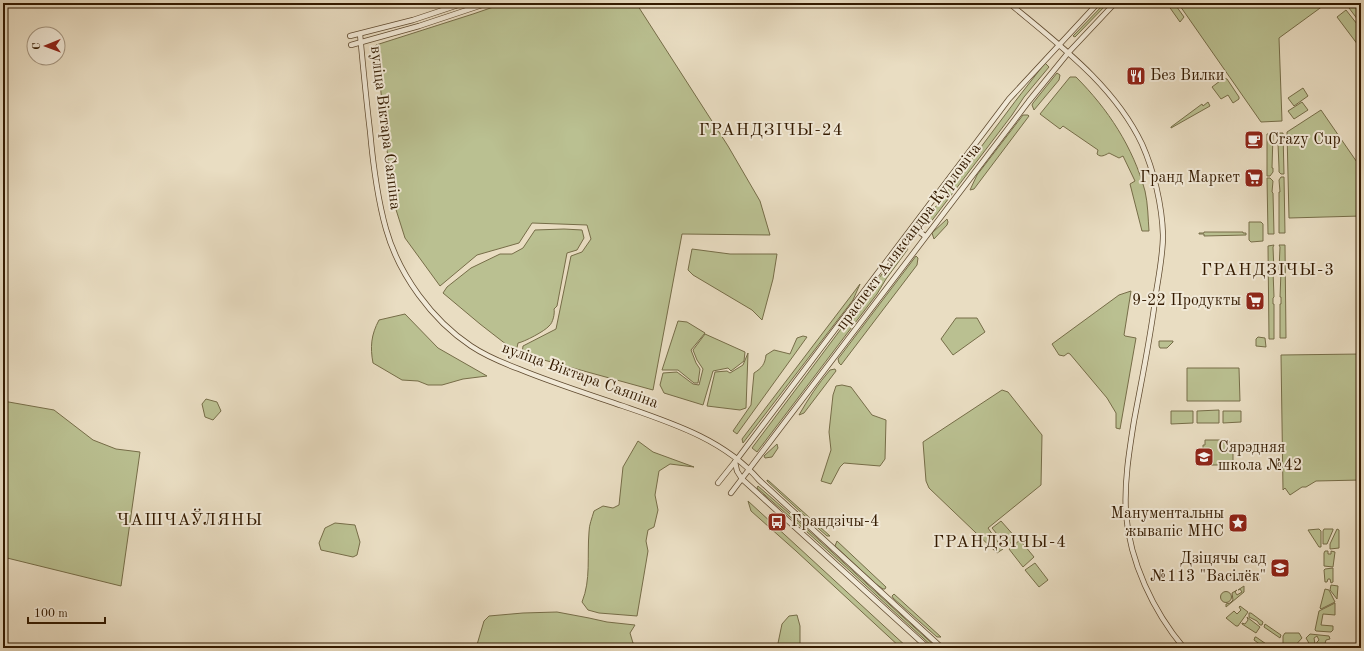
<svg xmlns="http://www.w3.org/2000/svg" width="1364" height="651" viewBox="0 0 1364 651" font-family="'Old Standard TT',serif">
  <rect width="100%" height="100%" fill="#e9ddc2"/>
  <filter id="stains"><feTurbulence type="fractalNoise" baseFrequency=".005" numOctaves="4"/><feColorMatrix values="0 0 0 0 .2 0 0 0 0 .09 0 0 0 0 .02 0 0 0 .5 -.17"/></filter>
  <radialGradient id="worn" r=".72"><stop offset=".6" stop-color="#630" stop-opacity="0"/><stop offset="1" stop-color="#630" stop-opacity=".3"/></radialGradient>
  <g fill="#bac091" stroke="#766d48">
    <polygon points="505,3 636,3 728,146 760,201 770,235 682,234 653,390 522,354 523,346 556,329 571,256 582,252 591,239 587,225 532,223 519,243 477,255 440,286 405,238 392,197 376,45 473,14"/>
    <polygon points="1105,3 1108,3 1075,37 1073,36"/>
    <polygon points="1171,3 1174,3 1184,17 1180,22 1168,5"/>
    <polygon points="1178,3 1327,3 1279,38 1282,121 1261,122"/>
    <polygon points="1361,4 1361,24 1349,8"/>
    <polygon points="1346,10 1361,29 1361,49 1337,17"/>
    <path d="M1045 63 1049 67 1024 97 1012 115 930 223 927 224 926 219C967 168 1004 114 1045 63Z"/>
    <polygon points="1057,73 1060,75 1059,80 1034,110 1032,105 1033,103"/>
    <path d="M1070 77H1076C1108 109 1133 147 1145 191 1148 204 1148 218 1149 231H1142L1130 184 1135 181 1123 156 1119 158 1109 153C1105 155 1101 158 1097 154L1098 150 1063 126 1060 129 1040 114Z"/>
    <polygon points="1224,78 1227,79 1239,97 1239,99 1233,103 1228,95 1221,99 1212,87"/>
    <polygon points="1303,88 1308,96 1294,106 1288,98"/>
    <polygon points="1208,102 1210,106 1171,128 1171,127 1202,104 1203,106"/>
    <polygon points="1302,102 1308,110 1294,119 1288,111"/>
    <polygon points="1321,110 1361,168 1361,216 1289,218 1287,132"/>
    <polygon points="1023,115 1028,115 1029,116 974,189 970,190 977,175"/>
    <polygon points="1278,133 1283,133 1284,174 1281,174 1279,172 1279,168 1278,143 1279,143"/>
    <polygon points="1267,134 1273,134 1272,168 1273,168 1273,172 1270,176 1267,176"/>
    <polygon points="1281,177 1284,177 1285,233 1279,233 1279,192 1280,192 1279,180"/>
    <polygon points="1267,178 1270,178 1273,181 1272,192 1273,193 1274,234 1268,234"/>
    <polygon points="947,219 948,222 947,225 934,239 932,233"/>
    <polygon points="1249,222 1261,222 1263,224 1263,241 1251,242 1249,240"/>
    <path d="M564 229 582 230 584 238 577 250 567 253 557 306 554 309C555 313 553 323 549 326 545 331 524 342 518 343L516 352 480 324 443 293 447 287 471 268 500 254H512L523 248 535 230Z"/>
    <polygon points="1204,232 1243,232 1243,233 1246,233 1246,235 1204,236 1204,234 1199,234 1199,233 1204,233"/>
    <polygon points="1274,245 1273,247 1274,271 1273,271 1274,297 1273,298 1273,304 1274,304 1274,339 1269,339 1268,246"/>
    <polygon points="1279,245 1285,245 1286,338 1280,338 1280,304 1281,304 1281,297 1280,297 1281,271 1279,270 1280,247"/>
    <polygon points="903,246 908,249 886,279 877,294 757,452 752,448"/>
    <polygon points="692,249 730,254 777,254 773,279 762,320 752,310 693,275 688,270"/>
    <polygon points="916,256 918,258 917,265 841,365 839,363 838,359"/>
    <polygon points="860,284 853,300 743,443 742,439"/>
    <polygon points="1131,291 1124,335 1125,336 1136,338 1120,429 1116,428 1116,413 1107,398 1070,354 1068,353 1064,356 1059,355 1052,344 1119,295"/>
    <path d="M405 314 438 348 487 376 463 379 442 385H428L418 381 402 380 373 363C370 347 371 335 379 320Z"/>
    <polygon points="956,318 977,318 985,332 953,355 941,339"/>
    <polygon points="678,321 687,322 705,333 691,350 696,363 700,369 698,383 694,383 678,370 662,370"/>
    <polygon points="705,334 745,352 744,361 731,371 728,368 713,371 703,405 664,393 660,385 663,373 677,372 693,384 699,385 703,369 697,360 693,350"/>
    <path d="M803 336 807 337 737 434 733 431 751 405 754 373C762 368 765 364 766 355L774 350 790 354 797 338Z"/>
    <polygon points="1258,337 1265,338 1266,347 1256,346 1256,339"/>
    <polygon points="1159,341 1173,341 1173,342 1167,348 1160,348 1159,346"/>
    <polygon points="748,353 746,408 740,410 707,406 715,372 727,371 730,373 743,365"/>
    <polygon points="1361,354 1361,480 1316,481 1306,487 1302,487 1290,495 1285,488 1283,490 1281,355"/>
    <polygon points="1187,368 1239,368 1240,401 1187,401"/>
    <path d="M835 369 836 371 804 413 799 415C808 399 818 384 830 370Z"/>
    <polygon points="842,385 851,387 872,415 886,420 885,459 880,466 844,463 840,467 831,484 821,481 831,450 829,432 833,395 836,386"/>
    <polygon points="1002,390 1008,392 1042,435 1041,485 988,528 1003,549 997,553 929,488 926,481 923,442"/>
    <polygon points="206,399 217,402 221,411 213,420 205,417 202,404"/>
    <polygon points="3,401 54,410 93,440 116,449 140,452 121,586 3,557"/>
    <polygon points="1219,410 1219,423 1197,423 1197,411"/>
    <polygon points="1171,411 1193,411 1193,423 1171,424"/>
    <polygon points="1223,411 1241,411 1241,422 1223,423"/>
    <polygon points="1205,440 1220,440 1221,442 1226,442 1226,441 1229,441 1229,445 1233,445 1233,465 1210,465 1210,462 1200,462 1200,456 1203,456 1203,445 1205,445"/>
    <path d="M638 441 653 452 694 467 670 464 659 471 655 495 658 510 654 527 648 530 646 541 648 551 637 616 599 613 588 610 582 602C591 580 587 556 589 532 589 525 592 518 594 511L603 506 613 508 619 505 623 467Z"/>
    <polygon points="777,444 778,448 772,457 765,458 764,456"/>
    <polygon points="767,480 769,481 830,536 827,536 819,529 767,481"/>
    <path d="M758 486 797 520 937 648H934C875 595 818 540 757 488Z"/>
    <polygon points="748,501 908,648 901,648 796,551 751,511"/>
    <polygon points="1001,521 1016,538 1007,546 992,528"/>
    <polygon points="335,523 355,525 360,542 357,555 353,557 321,550 319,543 325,528"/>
    <polygon points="1319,529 1321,531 1321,547 1319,547 1308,530"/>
    <polygon points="1324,529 1333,529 1333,530 1327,544 1323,544 1323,531"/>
    <polygon points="1337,529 1339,530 1339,548 1330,549 1330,544"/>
    <polygon points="1020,540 1034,557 1023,567 1009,549"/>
    <polygon points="837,541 886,587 885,589 883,589 876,584 835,546"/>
    <polygon points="1325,551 1328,551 1328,554 1331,554 1331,551 1335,552 1333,567 1324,566 1324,553"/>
    <polygon points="1035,563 1048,580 1039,587 1025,570"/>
    <polygon points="1333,568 1333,582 1331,583 1330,579 1328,579 1327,582 1325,582 1324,570 1325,569"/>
    <polygon points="1331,585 1338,586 1337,599 1330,590"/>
    <polygon points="1244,586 1244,592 1226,607 1226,604 1230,603 1233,600 1232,593 1237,590 1235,592 1237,595 1242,592 1240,589 1238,590"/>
    <polygon points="1325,589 1329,590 1335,602 1321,609 1320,608"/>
    <circle cx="1226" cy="597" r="5.5"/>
    <polygon points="894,594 941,637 937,637 893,598 892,596"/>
    <polygon points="1335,603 1335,615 1323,614 1321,625 1333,626 1333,630 1331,632 1316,631 1315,630 1319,611"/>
    <polygon points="1240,606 1248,612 1238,626 1236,626 1226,618 1234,611 1237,614 1241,610 1239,607"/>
    <polygon points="557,612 589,618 607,622 635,625 630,633 633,643 643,648 476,648 484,621 489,616 523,613"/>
    <polygon points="1249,613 1251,613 1263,622 1262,625 1260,625 1257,621 1249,617"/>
    <polygon points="797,615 800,626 800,648 777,648 782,624 789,616"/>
    <polygon points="1247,617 1260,627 1256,633 1242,624 1242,623 1245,624 1248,620"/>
    <polygon points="1265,624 1281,635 1280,638 1264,627"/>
    <polygon points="1285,633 1299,633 1302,638 1293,648 1283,648 1283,636"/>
    <polygon points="1310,634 1329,636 1330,639 1326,640 1324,647 1327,648 1320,648 1316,645 1317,642 1319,640 1317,636 1314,638 1315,644 1310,645 1306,638"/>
    <polygon points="1255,637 1256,637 1272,648 1265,648 1254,640"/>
  </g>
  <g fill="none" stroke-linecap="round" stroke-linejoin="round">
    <g stroke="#604b30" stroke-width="6">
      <g id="street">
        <path d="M1009 3C1058 44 1114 85 1142 144 1154 171 1162 205 1163 235 1163 254 1159 274 1156 293 1151 336 1142 378 1134 421 1129 452 1124 483 1126 514 1130 562 1153 611 1184 648"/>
        <path d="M360 34C363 66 366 98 370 131 373 164 377 197 386 229 399 275 432 320 471 346 486 356 503 363 519 369 553 383 588 394 623 406 672 423 725 440 759 480L942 648"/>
        <polyline points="350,36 413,20 464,3"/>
        <polyline points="351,45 419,26 488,3"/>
        <polyline points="913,227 925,236"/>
        <polyline points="735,462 737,471 742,479 928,648"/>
        <polyline points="718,483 738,458 1009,99 1098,3"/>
        <polyline points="731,493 1029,101 1068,53 1115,3"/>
      </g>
    </g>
    <use href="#street" stroke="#f1e9d7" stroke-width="4.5"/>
  </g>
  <defs>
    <g id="restaurant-square" transform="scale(1)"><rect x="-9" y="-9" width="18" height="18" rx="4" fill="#8f2418" stroke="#f1e9d7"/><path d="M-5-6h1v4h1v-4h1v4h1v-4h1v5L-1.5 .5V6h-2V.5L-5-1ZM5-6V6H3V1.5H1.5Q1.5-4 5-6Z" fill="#fff"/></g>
    <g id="cafe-square" transform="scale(1)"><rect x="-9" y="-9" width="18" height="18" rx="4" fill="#8f2418" stroke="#f1e9d7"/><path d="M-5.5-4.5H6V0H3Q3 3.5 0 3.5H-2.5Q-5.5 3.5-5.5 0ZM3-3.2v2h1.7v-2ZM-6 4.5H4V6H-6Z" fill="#fff"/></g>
    <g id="supermarket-square" transform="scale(1)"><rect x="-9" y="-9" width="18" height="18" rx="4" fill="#8f2418" stroke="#f1e9d7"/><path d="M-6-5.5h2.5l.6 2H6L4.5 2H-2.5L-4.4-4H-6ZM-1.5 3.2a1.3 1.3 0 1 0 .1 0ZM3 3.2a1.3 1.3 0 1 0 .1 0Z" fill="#fff"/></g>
    <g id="school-square" transform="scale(1)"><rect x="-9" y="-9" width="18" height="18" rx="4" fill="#8f2418" stroke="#f1e9d7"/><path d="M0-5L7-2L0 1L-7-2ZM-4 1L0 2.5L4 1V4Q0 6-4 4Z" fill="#fff"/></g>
    <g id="bus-square" transform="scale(1)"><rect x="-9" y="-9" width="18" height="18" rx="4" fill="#8f2418" stroke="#f1e9d7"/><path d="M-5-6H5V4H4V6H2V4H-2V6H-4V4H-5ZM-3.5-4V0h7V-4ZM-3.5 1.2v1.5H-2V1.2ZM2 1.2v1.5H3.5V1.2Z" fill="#fff"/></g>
    <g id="sight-square" transform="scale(1)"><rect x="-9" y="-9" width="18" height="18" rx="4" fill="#8f2418" stroke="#f1e9d7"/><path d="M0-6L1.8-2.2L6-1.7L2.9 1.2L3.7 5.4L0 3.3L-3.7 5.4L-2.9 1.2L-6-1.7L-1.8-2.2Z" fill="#fff"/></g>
  </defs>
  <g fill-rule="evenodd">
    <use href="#restaurant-square" x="1136" y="76"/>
    <use href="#cafe-square" x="1254" y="140"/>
    <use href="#supermarket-square" x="1254" y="178"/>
    <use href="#supermarket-square" x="1255" y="301"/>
    <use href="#school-square" x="1204" y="457"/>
    <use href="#bus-square" x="777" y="522"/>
    <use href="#sight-square" x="1238" y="523"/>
    <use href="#school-square" x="1280" y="568"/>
  </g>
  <g text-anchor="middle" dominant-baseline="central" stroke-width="4" stroke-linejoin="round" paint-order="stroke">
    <g font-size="16" fill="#331a00" stroke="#f1e9d7" text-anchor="start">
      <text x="1150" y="76">Без Вилки</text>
      <text x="1268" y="140">Crazy Cup</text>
      <text x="1240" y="178" text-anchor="end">Гранд Маркет</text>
      <text x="1241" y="301" text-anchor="end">9-22 Продукты</text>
      <text x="1218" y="448">Сярэдняя<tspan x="1218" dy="18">школа №42</tspan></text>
      <text x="1224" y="514" text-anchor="end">Манументальны<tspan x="1224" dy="18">жывапіс МНС</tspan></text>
      <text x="791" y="522">Грандзічы-4</text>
      <text x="1266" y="559" text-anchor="end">Дзіцячы сад<tspan x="1266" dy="18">№113 "Васілёк"</tspan></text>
    </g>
    <g font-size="16" fill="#331a00" stroke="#f1e9d7">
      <text transform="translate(385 128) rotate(83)">вуліца Віктара Саяпіна</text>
      <text transform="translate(909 237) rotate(-53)">праспект Аляксандра Курловіча</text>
      <text transform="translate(580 376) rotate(20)">вуліца Віктара Саяпіна</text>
    </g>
    <g font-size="17" letter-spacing="1" fill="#331a00" stroke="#f1e9d7">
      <text x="771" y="130">ГРАНДЗІЧЫ-24</text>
      <text x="1268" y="270">ГРАНДЗІЧЫ-3</text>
      <text x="190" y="520">ЧАШЧАЎЛЯНЫ</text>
      <text x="1000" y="542">ГРАНДЗІЧЫ-4</text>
    </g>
  </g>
  <rect width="1364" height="651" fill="none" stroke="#e9ddc2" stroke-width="16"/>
  <rect x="4" y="4" width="1356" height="643" fill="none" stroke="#331a00" stroke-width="2"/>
  <rect x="8" y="8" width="1348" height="635" fill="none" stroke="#331a00"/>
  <g transform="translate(46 46) rotate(269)"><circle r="19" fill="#f1e9d7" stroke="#a59681"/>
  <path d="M0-3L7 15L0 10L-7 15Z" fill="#8f2418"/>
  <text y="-6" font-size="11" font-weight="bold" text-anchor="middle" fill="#331a00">С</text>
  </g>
  <path d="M28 617v6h77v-6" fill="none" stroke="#331a00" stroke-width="2"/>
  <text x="34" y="617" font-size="12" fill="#331a00" stroke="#f1e9d7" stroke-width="3" paint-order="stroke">100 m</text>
  <rect width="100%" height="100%" filter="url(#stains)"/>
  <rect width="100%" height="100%" fill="url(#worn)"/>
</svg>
